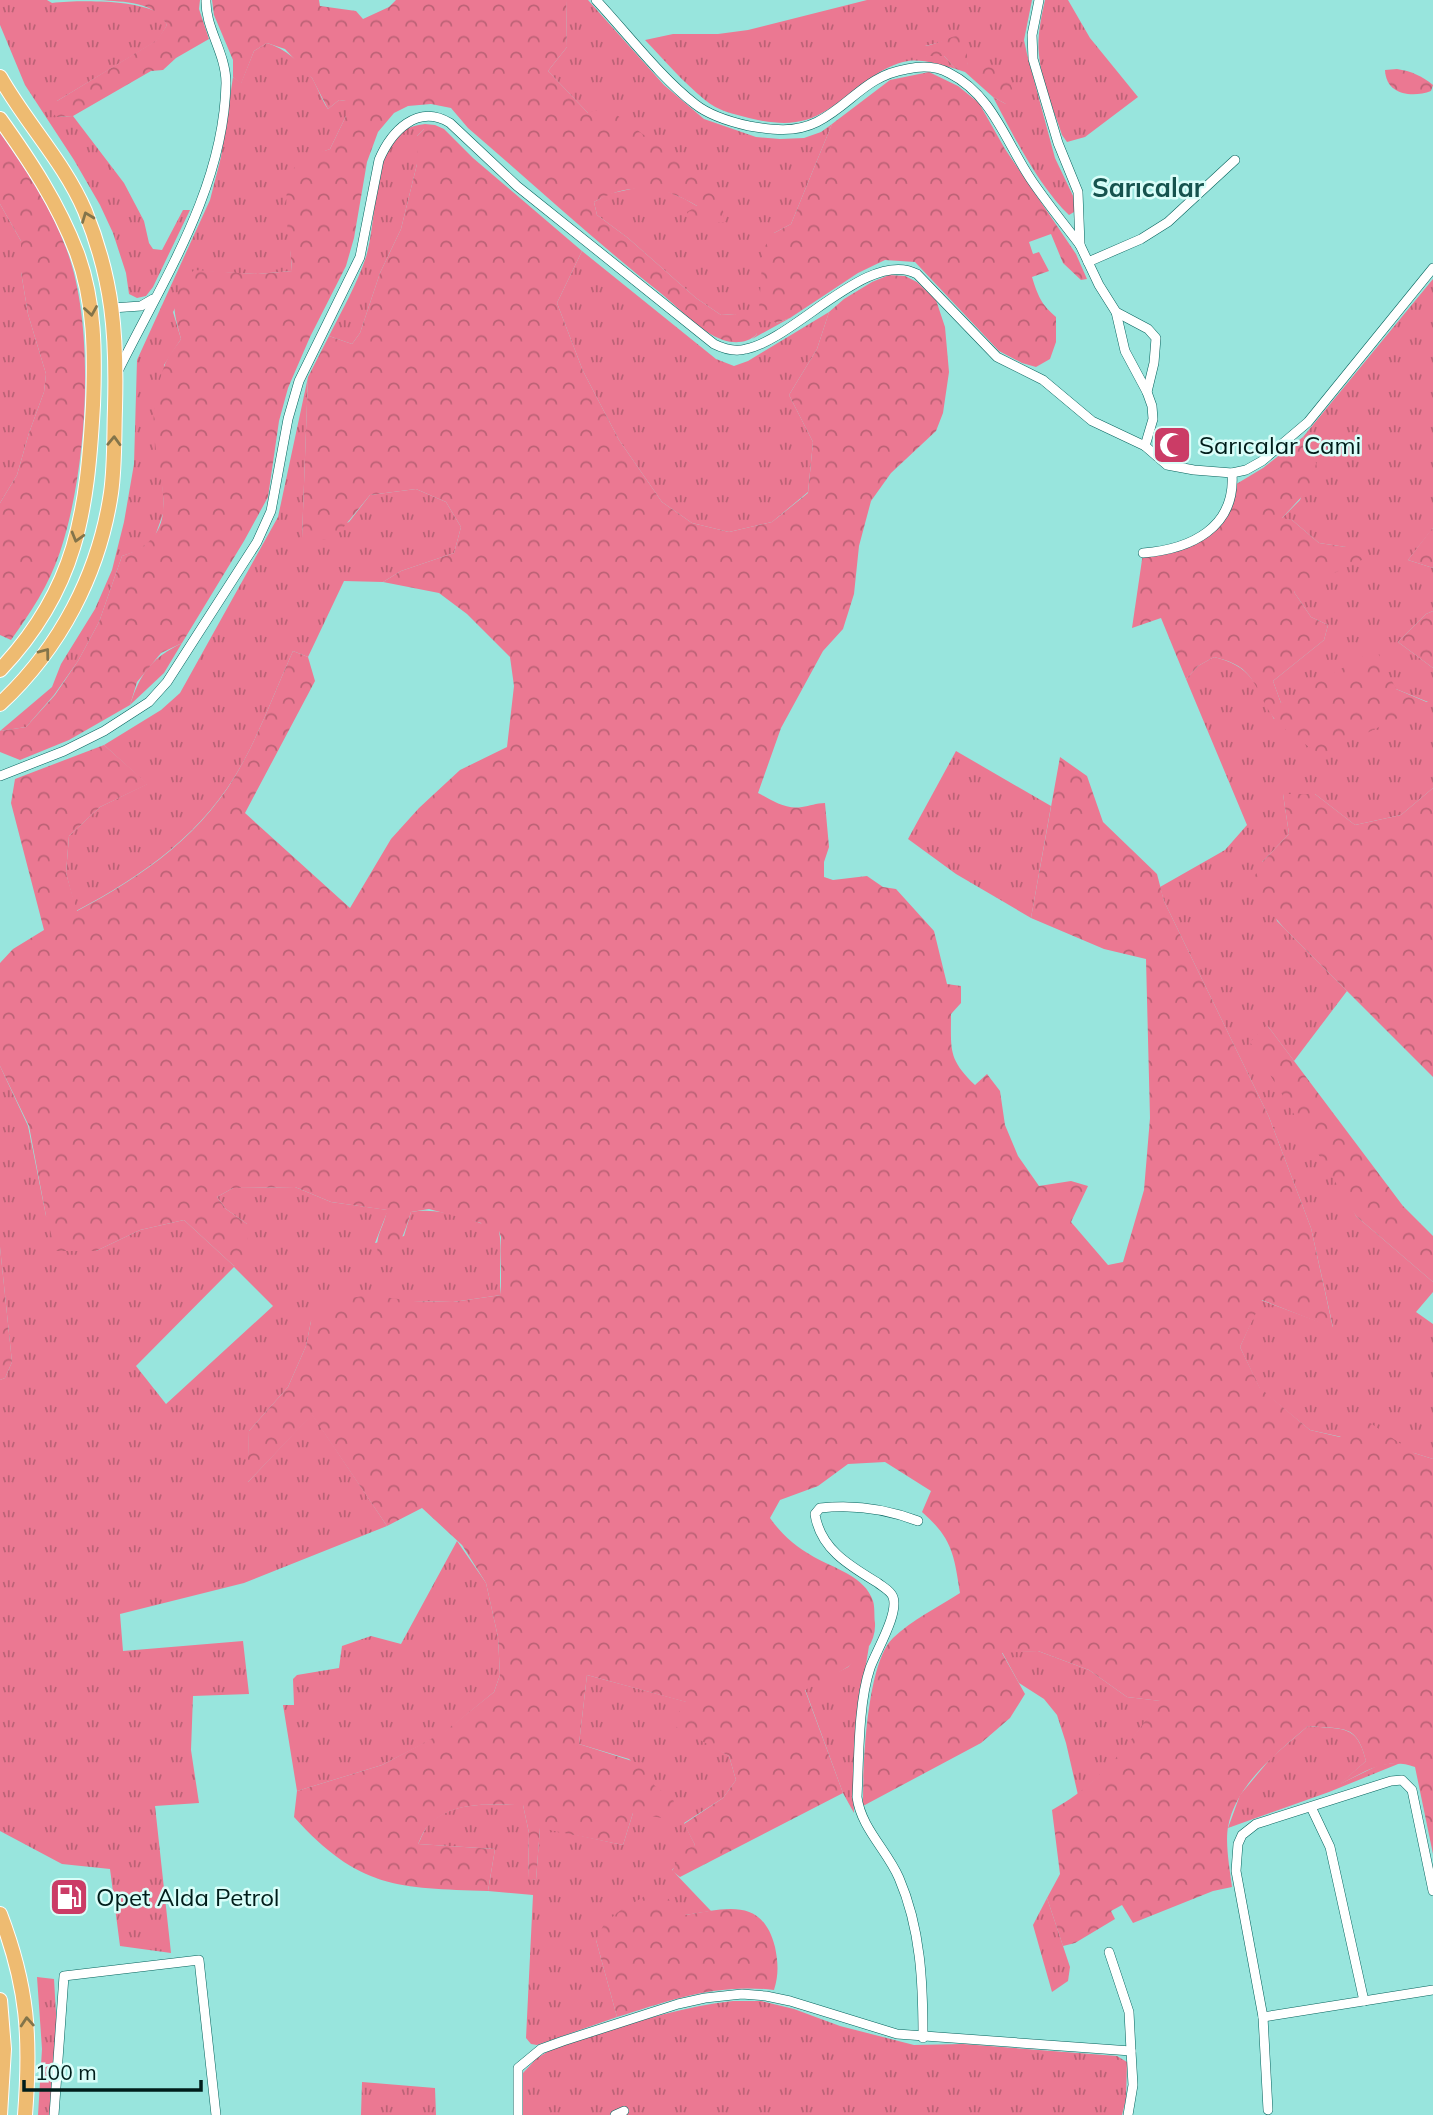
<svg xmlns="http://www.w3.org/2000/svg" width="1433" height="2115" viewBox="0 0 1433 2115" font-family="Mulish,sans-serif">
  <defs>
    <pattern id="grass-tufts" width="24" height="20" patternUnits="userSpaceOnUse" patternTransform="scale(1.75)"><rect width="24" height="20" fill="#eb7892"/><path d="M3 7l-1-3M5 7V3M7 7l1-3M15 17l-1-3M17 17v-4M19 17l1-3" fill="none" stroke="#bc6276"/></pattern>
    <pattern id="forest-crowns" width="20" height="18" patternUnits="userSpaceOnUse" patternTransform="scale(1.75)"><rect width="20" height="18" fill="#eb7892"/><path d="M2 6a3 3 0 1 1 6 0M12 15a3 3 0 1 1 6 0" fill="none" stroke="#bc6276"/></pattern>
  </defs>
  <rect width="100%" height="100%" fill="#98e5dd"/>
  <g fill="url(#grass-tufts)" fill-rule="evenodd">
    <path d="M0 0H47L52 3C80 0 133 0 157 12 162 14 164 20 167 25L158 40 57 101 58 117 73 116 124 183 144 221 149 243 153 249 162 250 183 210H190L153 287 146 296 137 298 129 294 126 273 113 233 100 205 74 160 25 85 0 25Z"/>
    <polygon points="566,0 588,0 664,85 704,119 756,137 780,139 804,138 821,132 832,124 791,224 774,233 776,323 790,318 752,339 757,334 735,314 721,315 696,298 628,238 597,215 594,202 608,194 640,187 659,188 685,199 724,222 588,113 548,71 567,47"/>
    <path d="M867 0H1032L1024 40 1027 54 1055 158 1075 200 1074 212 1069 215C1039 187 1012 133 993 97L1006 104 973 67 968 66 964 51 965 44 945 41 925 46 927 56H944L956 69C940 65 924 59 908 61 895 63 880 71 870 79 824 112 810 133 749 118 734 114 718 111 705 100 683 82 664 60 645 40L673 34H718L748 30Z"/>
    <path d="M1045 0H1068L1090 38 1138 97 1085 137 1067 142 1062 135C1054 110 1041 82 1039 55 1037 36 1041 18 1045 0Z"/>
    <path d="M267 43C285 49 300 61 312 78 318 88 321 99 328 109L339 100 347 101 346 116 330 149 317 154 290 245 292 271 258 274 194 271 173 312 181 339 164 365 162 475 164 511 154 539 137 551 122 556 99 622 78 661 54 695 26 727 0 731 52 687 61 664 95 609 112 570 124 522 134 464 137 360 210 200 221 157 233 77 241 83 254 51Z"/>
    <path d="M425 124 435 125 444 129H424L417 136V164L401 229 380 273 360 333 352 344 329 336C342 310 357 284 366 257 377 222 372 159 400 133 407 127 417 125 425 124Z"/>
    <polygon points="0,204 21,241 21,272 28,314 46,374 44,392 29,433 17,475 0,503"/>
    <polygon points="582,251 716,359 734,366 748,361 829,312 817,349 789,395 813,442 808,492 772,522 729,532 692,523 662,502 619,440 583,371 557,303"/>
    <path d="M1433 279V528L1408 560 1433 568V611L1426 614 1398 642 1433 668V788L1401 815 1355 825 1315 794H1283L1289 834 1262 862 1277 921 1347 991 1294 1061 1267 1025 1356 1216 1433 1282V1292L1416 1312 1433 1324V1459L1414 1453 1310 1430 1260 1389 1240 1347 1261 1300 1333 1327 1311 1228 1269 1117 1164 901 1160 887 1225 850 1247 825 1186 679 1198 666 1214 657C1252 666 1257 686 1274 719L1428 702 1396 689 1281 703 1273 681 1324 640 1328 625 1311 617 1294 592 1346 547 1319 543 1292 520 1281 519 1300 500 1315 458 1303 437Z"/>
    <path d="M308 377 302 538 349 522 370 495 416 489 446 502 461 527 454 553 401 571 383 582 344 581 308 657 293 651C276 688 262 728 242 764 205 832 143 876 76 911L66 873 69 836 100 807 147 784 104 745 161 710 180 693 278 517Z"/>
    <path d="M182 643 164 673 130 705C140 673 152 658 182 643Z"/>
    <polygon points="956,751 1051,806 1031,918 956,874 908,839"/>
    <path d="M0 1066 28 1126 46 1216 96 1251 140 1230 184 1220 234 1266 247 1224 226 1209 217 1197 233 1188 295 1187 331 1202 388 1210 375 1243 404 1236 411 1212C440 1207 472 1219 499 1231 503 1252 498 1273 501 1295L453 1302 413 1301 311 1321 306 1346 288 1387 249 1431 248 1482 312 1414 387 1526 244 1583 120 1614 123 1651 243 1641 249 1694 193 1696 191 1750 199 1803 155 1806 171 1953 120 1946 110 1869 62 1864 0 1831V1380L5 1378 12 1362 0 1247ZM234 1267 273 1306 166 1404 136 1366Z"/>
    <polygon points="457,1541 486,1583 498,1637 500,1675 494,1692 444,1733 382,1765 297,1791 283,1705 294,1705 293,1679 297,1675 339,1668 342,1646 371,1636 401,1644"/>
    <path d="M869 1646C860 1701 851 1757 854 1813L843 1793 805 1689 848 1667Z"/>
    <polygon points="1038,1651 1089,1670 1127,1697 1161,1701 1115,1762 1078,1795 1066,1743 1057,1715 1044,1699 1019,1683 1002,1652"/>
    <path d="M587 1675 687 1702 708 1743 729 1756 736 1780 723 1798 684 1823 695 1845 672 1870 711 1911 685 1915 596 1940 617 2017 537 2045 531 2044 526 2038 533 1895 488 1891 495 1849 418 1844C421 1839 424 1830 428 1825 453 1800 491 1805 523 1805L529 1833 528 1878 536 1880 540 1827 623 1845 633 1813 654 1785 629 1759 579 1744Z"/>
    <path d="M1308 1726C1342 1730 1357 1723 1366 1761L1340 1784 1379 1765 1403 1762 1329 1792 1228 1828 1240 1795 1271 1758Z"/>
    <polygon points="1047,1898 1070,1967 1068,1981 1052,1992 1033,1925"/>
    <polygon points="37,1977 54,1979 58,2048 53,2115 38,2115 42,2049"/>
    <path d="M733 2001H761L794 2009 840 2026 914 2045 963 2044 1117 2056 1127 2062 1126 2099 1122 2115H520L523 2073 537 2058 552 2049C612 2030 670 2008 733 2001Z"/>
    <polygon points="362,2082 435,2088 436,2115 361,2115"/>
  </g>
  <g fill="url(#forest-crowns)">
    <path d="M99 0H200L199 9 209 39 176 58 163 70 151 71 73 116 57 117 52 113 57 101 157 40 167 25C154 1 125 2 99 0Z"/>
    <path d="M212 0H319L320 6 356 11 363 19 389 7 396 0H566L567 47 548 71 588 113 606 107C631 126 715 183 723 211 724 214 724 218 724 222L691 224 687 212 697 206C664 185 628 182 594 202L597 215 628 238 696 298 721 315 735 314 748 318 757 334C748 343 735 344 723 340 701 332 681 310 663 295 596 242 533 184 468 128L451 108 431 104 408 106 394 113 378 132 367 162 354 238 346 266 310 337 288 388 279 421 268 497 244 541 182 643 161 653 137 682 130 705 69 740 20 760 0 752V731L26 727 55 695 78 661 99 622 122 556C188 535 156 480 154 431 152 411 157 386 164 367 167 357 175 348 181 339 172 305 169 298 194 270L258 274 292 271C291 242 276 184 299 162 305 155 321 152 330 149L346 116V101L339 100 328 109 312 78 285 49 267 43 254 51 241 84 233 77V60L214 15Z"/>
    <path d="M962 35C965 38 968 60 968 65 975 67 978 64 985 64 1002 63 1014 84 1014 100L1006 104 993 97 965 72 956 69 944 56H927L923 54 922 50 925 46C939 44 949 36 962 35Z"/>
    <path d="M1397 69C1411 71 1422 76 1433 85L1431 91C1412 98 1386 95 1385 70Z"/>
    <path d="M929 72 958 86 979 103 1005 149 1076 254 1087 279 1081 280 1063 263 1051 234 1029 242 1033 254 1039 252 1049 271 1032 277C1038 296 1041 304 1056 317V342L1050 359 1036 367 1022 363 999 351 915 262 885 260 858 273 790 318 776 323 759 309 763 249 774 233 791 224 832 124 890 80Z"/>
    <path d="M424 129H444L473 158 582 251 557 303 583 371 619 440 662 502 692 523 729 532 772 522 808 493 813 442 789 395 817 349 829 312 844 299 872 282 889 275 905 276 917 282 936 300 945 327 949 372 943 413 936 431 891 473 871 501 859 546 854 594 843 629 823 651 781 728 758 793C772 800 785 810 802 807 810 806 816 803 825 803L829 847 824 862V877L833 880 867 876 883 887 896 889 934 931 947 984 961 986V1003L951 1014C951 1050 948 1059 975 1085L987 1074 1000 1091 1005 1125 1018 1156 1039 1186 1071 1181 1088 1186 1071 1222 1108 1265 1123 1262 1144 1190 1150 1118 1146 959 1104 949 1031 918 1060 757 1087 776 1103 822 1157 874 1164 901 1269 1117 1311 1228 1333 1328 1262 1300 1240 1347 1260 1388 1310 1430 1340 1437 1363 1418 1414 1453 1433 1459V1854L1415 1767C1386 1756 1362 1773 1337 1786L1366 1761C1357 1722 1342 1730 1308 1726 1276 1754 1236 1784 1228 1827 1225 1844 1230 1870 1232 1887L1213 1891 1133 1923 1122 1905 1111 1911 1115 1919 1075 1943 1063 1946 1047 1898 1060 1874 1052 1810C1102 1782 1126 1747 1160 1701L1127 1697 1089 1670 1038 1651 1002 1653 1025 1694 1010 1718 981 1743 863 1806C863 1768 866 1664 893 1638 912 1620 938 1607 960 1593 954 1554 952 1538 922 1512L931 1491 885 1462 848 1464 818 1486 780 1500 770 1518C781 1534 796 1547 814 1557 833 1568 865 1576 873 1601 875 1607 874 1617 875 1623 877 1660 831 1676 805 1690L843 1793 680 1877 672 1871 683 1851 695 1845 684 1824 723 1798 736 1780 729 1756 671 1724 686 1702 587 1675 579 1744 654 1768V1785L674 1801 668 1819 633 1813 623 1845 540 1828 536 1880 528 1879 529 1833 523 1805C491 1805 454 1800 429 1825 424 1829 421 1838 418 1844L495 1849 488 1891C398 1888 359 1889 294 1817L297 1791 382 1765 444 1732 494 1692 500 1675 498 1637 486 1583 462 1545 422 1508 387 1526 312 1415 247 1483 249 1431 288 1387 306 1346 311 1321 332 1301 369 1295 413 1301 453 1302 501 1295V1237L499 1231 484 1232 481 1223 429 1209 411 1212C405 1231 399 1254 379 1259 373 1236 383 1231 387 1210L331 1202 295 1187 233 1188 217 1197 226 1209 247 1224 248 1253 234 1266 184 1220 140 1230 96 1251H56L46 1216 29 1126 0 1066V963L13 949 44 930 11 803 15 779 104 745 148 784 100 807 69 836 66 873 77 911C144 876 206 832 242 764 262 728 276 688 293 651L308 657 315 681 245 813 350 908 391 839 419 808 460 770 507 747 514 686 510 657 467 614 439 593 383 582 401 571 454 553 461 527 446 502 416 489 370 495 333 540 302 538 308 377 329 336 352 344 360 333 380 273 401 229 417 164V136Z"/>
    <path d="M0 133C26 170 50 206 66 248 97 328 87 472 60 552 49 585 31 612 11 640L0 635V503L17 475 29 433 44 392 46 374 28 314 21 272V241L0 204Z"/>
    <path d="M1303 437 1315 458 1319 478 1282 518 1292 520 1319 543 1346 547 1366 558 1294 592 1311 617 1328 625 1324 640 1273 681 1281 703 1376 649 1396 689 1429 703 1321 755C1307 745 1282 730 1273 717 1252 686 1257 667 1214 657L1198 666 1186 679 1161 618 1132 628 1143 553 1180 547 1223 516 1233 486 1263 468Z"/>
    <polygon points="1433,528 1433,568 1408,560 1430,531"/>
    <polygon points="1433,611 1433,668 1398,642 1426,614"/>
    <polygon points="1433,788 1433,1077 1284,928 1249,887 1262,862 1289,834 1283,794 1315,794 1355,825 1401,815"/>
    <polygon points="1267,1025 1403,1206 1433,1236 1433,1282 1356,1216 1250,1042"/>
    <polygon points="0,1247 12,1362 5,1378 0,1380"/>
    <path d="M658 1889 685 1915C725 1909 762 1896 775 1947 778 1962 779 1974 774 1990 716 1983 671 2000 617 2017L596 1940 604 1924 622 1909Z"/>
  </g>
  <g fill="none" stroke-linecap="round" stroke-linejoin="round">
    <g stroke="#04625c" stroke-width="10">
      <g id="street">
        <path d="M596 0C626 32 661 78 695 104 710 116 731 122 749 126 772 130 795 133 817 122 852 104 865 76 907 69 921 66 936 66 949 73 993 95 1006 143 1032 181 1047 203 1064 224 1080 245"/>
        <polyline points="1039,0 1032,35 1033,59 1058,143 1078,192 1080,245 1099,285 1116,312 1125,351 1147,392"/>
        <polyline points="1088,262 1141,239 1168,222 1235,160"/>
        <polyline points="112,308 141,306 153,299"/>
        <polyline points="1116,312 1148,329 1156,338 1154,363 1147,392 1152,406 1153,419 1145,446 1167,465 1194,470 1232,473 1246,470 1262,461 1308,422 1433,268"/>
        <path d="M118 371C163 280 224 188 226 83 226 53 205 28 206 0"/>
        <path d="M1143 553C1191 549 1236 528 1232 473"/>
        <path d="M0 776 64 751 104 731 149 702 167 682 257 542 271 511 288 419 299 381 360 257 379 160C391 132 417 103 450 123L517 186 714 344C724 349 735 352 746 349 795 339 869 248 917 274L997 357 1043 380 1092 421 1145 446"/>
        <path d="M918 1521C887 1509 854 1504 820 1508L815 1514C820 1549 850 1566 878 1583 883 1587 891 1591 893 1597 899 1614 876 1651 870 1668 858 1704 859 1759 857 1797 861 1828 887 1850 899 1878 921 1929 923 1983 923 2038"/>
        <polyline points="1311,1807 1330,1847 1364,2001"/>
        <polyline points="1109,1952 1129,2012 1131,2051"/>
        <polyline points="1263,2017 1433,1990"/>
        <polyline points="1268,2110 1263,2017 1236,1871 1238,1844 1242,1835 1256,1824 1391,1781 1402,1780 1412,1790 1433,1891"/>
        <polyline points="54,2115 64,1976 199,1960 216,2115"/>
        <polyline points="518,2115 518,2068 541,2049 563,2041 678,2004 705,1998 742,1994 766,1996 790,2001 897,2034 1131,2051 1133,2085 1128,2115"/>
        <polyline points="615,2115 624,2111"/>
      </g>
    </g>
    <g stroke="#fff" stroke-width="16">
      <g id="primary">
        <path d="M0 77C26 123 64 162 85 211 113 280 117 335 115 408 114 436 115 465 111 493 99 574 60 648 0 704"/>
        <path d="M0 119C30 161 58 203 77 253 95 302 95 353 93 405 87 512 77 589 0 670"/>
        <path d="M0 1914C28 1987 31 2038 25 2115"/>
        <polyline points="0,2000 4,2049 0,2115"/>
      </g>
    </g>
    <use href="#street" stroke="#fff" stroke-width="9"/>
    <use href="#primary" stroke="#eebb71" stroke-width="14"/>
  </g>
  <defs><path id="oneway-chevron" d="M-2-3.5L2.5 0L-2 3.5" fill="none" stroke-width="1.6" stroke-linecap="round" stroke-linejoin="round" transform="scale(1.75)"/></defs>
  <g stroke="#83744a">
    <use href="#oneway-chevron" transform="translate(87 217) rotate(-111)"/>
    <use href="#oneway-chevron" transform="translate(91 311) rotate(81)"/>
    <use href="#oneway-chevron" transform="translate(114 441) rotate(-88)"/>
    <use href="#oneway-chevron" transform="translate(77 537) rotate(106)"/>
    <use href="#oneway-chevron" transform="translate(45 653) rotate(-53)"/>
    <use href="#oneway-chevron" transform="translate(27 2022) rotate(-94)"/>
  </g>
  <defs>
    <g id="mosque-square" transform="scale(2.0125)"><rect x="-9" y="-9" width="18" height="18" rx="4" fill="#cb3c66" stroke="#d9fef9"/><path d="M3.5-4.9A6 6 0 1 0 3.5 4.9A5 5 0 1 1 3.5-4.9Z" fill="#fff"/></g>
    <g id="fuel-square" transform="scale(2.0125)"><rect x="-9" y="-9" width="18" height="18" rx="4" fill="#cb3c66" stroke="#d9fef9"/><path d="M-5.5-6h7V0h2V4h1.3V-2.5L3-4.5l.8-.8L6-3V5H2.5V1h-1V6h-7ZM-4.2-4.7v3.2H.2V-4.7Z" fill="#fff"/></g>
  </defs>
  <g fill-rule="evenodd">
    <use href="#mosque-square" x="1172" y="445"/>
    <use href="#fuel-square" x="69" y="1897"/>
  </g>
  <g text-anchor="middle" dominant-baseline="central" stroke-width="5" stroke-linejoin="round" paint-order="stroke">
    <g font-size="24" fill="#001d1a" stroke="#d9fef9" text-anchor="start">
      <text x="1199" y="445">Sarıcalar Cami</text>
      <text x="96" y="1897">Opet Alda Petrol</text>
    </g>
    <g font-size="26" font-weight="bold" fill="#16534e" stroke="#d9fef9">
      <text x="1148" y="187">Sarıcalar</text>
    </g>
  </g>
  <path d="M24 2080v10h177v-10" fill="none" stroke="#001d1a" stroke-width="3.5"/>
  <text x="35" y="2080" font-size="21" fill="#001d1a" stroke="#d9fef9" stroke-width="5" paint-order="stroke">100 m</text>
</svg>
